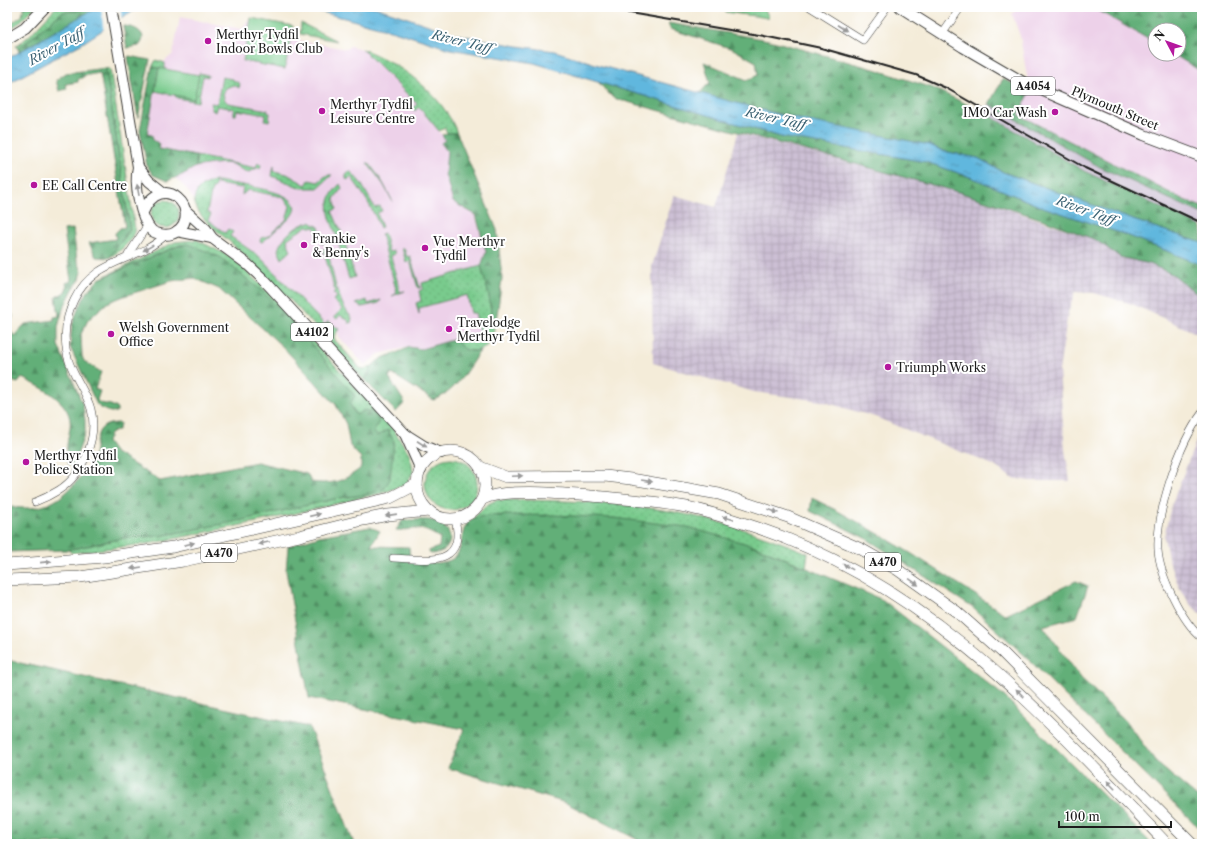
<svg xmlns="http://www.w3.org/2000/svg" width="1209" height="851" viewBox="0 0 1209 851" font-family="'Libre Caslon Text',serif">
  <defs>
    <pattern id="industrial-grid" width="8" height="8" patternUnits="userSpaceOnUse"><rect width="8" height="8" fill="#ccbfd4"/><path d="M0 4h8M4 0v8" fill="none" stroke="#afa4b5"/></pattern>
    <pattern id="grass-dots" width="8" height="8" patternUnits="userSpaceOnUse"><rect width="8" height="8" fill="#79cb8d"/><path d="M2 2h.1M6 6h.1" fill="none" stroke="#68ae79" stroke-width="1.8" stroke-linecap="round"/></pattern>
    <pattern id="forest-firs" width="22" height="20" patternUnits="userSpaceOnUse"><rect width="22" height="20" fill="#62af78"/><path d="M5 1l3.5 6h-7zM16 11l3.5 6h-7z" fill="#508e62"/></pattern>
    <pattern id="park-crowns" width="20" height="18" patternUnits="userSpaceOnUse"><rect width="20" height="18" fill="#79cb8d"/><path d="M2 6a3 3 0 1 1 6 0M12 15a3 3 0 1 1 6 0" fill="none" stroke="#68ae79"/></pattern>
    <pattern id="water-ripples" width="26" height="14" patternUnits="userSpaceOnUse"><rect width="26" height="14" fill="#61b7de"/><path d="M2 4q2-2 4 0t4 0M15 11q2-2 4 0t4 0" fill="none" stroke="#4f94b3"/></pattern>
  </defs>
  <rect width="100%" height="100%" fill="#fff"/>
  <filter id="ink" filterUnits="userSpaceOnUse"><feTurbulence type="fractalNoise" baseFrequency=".025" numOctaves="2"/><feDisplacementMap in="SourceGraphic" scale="8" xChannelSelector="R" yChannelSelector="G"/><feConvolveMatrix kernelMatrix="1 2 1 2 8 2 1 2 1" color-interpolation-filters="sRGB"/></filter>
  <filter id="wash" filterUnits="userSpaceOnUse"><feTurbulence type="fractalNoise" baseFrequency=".012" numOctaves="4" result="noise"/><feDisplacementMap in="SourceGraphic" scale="16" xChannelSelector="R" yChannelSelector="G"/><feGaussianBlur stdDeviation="0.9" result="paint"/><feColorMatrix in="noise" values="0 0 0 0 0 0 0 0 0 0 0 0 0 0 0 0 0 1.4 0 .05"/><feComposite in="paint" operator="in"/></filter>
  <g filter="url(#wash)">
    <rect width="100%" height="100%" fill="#f4ecd9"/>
    <g fill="#edd1e9">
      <polygon points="1021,7 1092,7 1155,43 1155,54 1173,54 1202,72 1202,207 1184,200 1019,115 1028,96 1027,76 1020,36 1012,14"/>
      <polygon points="180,17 242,29 251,18 293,26 291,38 297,40 346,49 350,46 362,49 417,104 446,140 441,143 447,151 445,174 453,202 475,215 486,252 485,256 494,330 488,345 480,351 433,346 421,349 409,347 379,354 365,365 339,337 338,331 328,322 325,325 260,257 205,219 196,207 194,200 186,188 175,178 167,181 153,175 147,166 140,130 153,64 156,60 164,62 173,54"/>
    </g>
    <g fill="url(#industrial-grid)">
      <polygon points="738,133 962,193 1097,240 1120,257 1150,264 1174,275 1202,298 1202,321 1196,333 1132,304 1094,293 1075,292 1068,313 1059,371 1065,450 1070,481 1030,481 1012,478 993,465 875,417 821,401 754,392 653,363 652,266 674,195 716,207"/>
      <polygon points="1202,426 1202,615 1190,604 1180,589 1169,562 1164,537 1171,506"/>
    </g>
    <polygon fill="#ccbfd4" points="989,104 1100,167 1202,214 1202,227 1084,171 985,113"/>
    <g fill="url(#grass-dots)" stroke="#4a7454">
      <polygon points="24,7 35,7 19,23 8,30 7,26 22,16"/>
      <polygon points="56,7 82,8 77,11 69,11 18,49 16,46 29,36"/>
      <polygon points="301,23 337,41 300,34"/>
      <path d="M362 49C400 63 443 94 457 133H447L445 128 439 131 419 107 415 111 413 108 417 104Z"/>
      <polygon points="156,60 165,63 165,69 152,67"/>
      <path d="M106 68 110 69 135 229C132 242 120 251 109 258L130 230Z"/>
      <polygon points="199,73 208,75 208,77 203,76 198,102 177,98 174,95 194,99"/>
      <path d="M222 77 232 79 240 84 239 88 234 85 226 88C222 94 223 99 228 103L268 110 267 112 270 113 269 121 265 120 266 115 237 110 236 115H234V109L217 106 215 112 212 110 211 103 217 104Z"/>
      <path d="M196 156 256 168 258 162 261 165 260 168H257L249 172C242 172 238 166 232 164 224 162 204 165 196 167Z"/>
      <polygon points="369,163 382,181 393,202 383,184 367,163"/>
      <polygon points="274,165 274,171 287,174 306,185 309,180 318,182 327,175 332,175 318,188 301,188 272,176"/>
      <path d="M350 171 361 183 375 208 380 206 382 211 377 213 382 227 380 228C373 209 363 193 351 177L347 180 346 179V175Z"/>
      <path d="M216 181 214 189H212L207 212 211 215 208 220 225 233 228 229 233 232 230 236 260 257 325 325 328 321 339 329 334 336 335 340 360 368 364 369 371 367 365 381C321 333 278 284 229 241 217 231 197 217 194 200 196 188 204 183 216 181Z"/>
      <polygon points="218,181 242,185 241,188 217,184"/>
      <path d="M340 184 342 188 334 199 337 209 332 211 344 238 338 240C330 216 320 204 340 184Z"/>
      <path d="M243 185C262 189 319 196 283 224 276 229 270 237 262 242L260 241 261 238 268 236 286 220 290 206 283 197 248 190 242 195Z"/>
      <circle cx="165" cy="214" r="14"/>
      <path d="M310 222 319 227 325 243 322 244 315 228 307 226C302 230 290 236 287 240L291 251 282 259 278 250C281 237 298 224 310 222Z"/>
      <polygon points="384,233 389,252 394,251 395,254 391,256 400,292 405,291 392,296 397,293 381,234"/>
      <polygon points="195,239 231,257 268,292 391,426 409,453 412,464 413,473 405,485 382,493 271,519 153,543 72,553 68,550 124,538 160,536 339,498 365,495 388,430 377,436 356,415 350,404 354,396 296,326 263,292 220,258 180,245 99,279 175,242 194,240"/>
      <polygon points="345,243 355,277 349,279 339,245"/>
      <path d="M327 248C333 271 336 301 352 318L351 323H348L349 321 340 315 337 319 334 317 342 309 333 300 337 297 333 293 335 291 323 249Z"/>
      <polygon points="402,248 404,248 407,257 410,256 420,288 418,288 410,261 406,262"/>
      <path d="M481 266C484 276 487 286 489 296 491 305 490 313 492 321 493 324 494 327 494 330 494 351 465 360 456 339L480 334 475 313H471L467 295 419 308V314L416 303 421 301 419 291 423 289 422 283Z"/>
      <polygon points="367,300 368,304 381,300 379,303 362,307 356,304"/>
      <circle cx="451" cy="484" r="26"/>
      <path d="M496 500C549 500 604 501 657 509 709 517 760 533 808 553L806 567 755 546 489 516 472 519 488 504Z"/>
    </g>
    <g fill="url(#forest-firs)" stroke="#3f664a">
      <polygon points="84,7 101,8 87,13 19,52 18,49 62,12 77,11"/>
      <polygon points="1092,7 1202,7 1202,72 1173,54 1179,54 1179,30 1155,30 1155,43"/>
      <polygon points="668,23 769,40 874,69 933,88 985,113 1084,171 1202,227 1202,243 1136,221 1003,172 978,158 943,151 930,145 829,126 699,94 710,82 704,62 747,80 758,75 756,62 733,49 670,29"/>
      <path d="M123 26C135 26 150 34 139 46L127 48Z"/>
      <polygon points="129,56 150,60 138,118 128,57"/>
      <polygon points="152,67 159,68 147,134 152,135 153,140 160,144 159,149 196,156 196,167 182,175 167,181 153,175 147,166 140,130"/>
      <polygon points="106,68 130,230 109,258 96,257 89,243 116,239 115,233 120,228 125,227 100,73 83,76 83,78 78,79 78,82 66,84 67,89 59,91 56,80 66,73"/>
      <polygon points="1003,79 1028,90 1028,96 1019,115 1184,200 1202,207 1202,214 1100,167 989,104"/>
      <polygon points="598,82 781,137 926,162 973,178 1037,205 1129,236 1202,265 1202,298 1174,275 1150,264 1120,257 1096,240 1047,221 962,193 613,98"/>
      <polygon points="447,133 457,133 497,230 502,278 496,323 492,321 489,296 481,266 486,252 476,215 453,202 445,174 447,151 441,143 445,140 442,135"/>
      <path d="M73 229 77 260 82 271 80 279 72 291 63 309 58 327V345L83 405 85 420V433L73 466 68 465C64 453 68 440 70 428 74 402 41 387 22 378L18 383 7 380V305L13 316 9 328 14 336 25 324 54 320V317L59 316 56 297 65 292 67 287 66 283 71 281 64 230Z"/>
      <path d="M189 244 220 257 263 292 296 326 355 396 350 404 356 415 365 410 372 412 379 421 374 432 377 436 388 430 394 441 390 479 384 489 365 495 339 498 234 522 160 536 124 538 68 550 7 552V506C38 512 57 505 77 481 81 477 86 472 89 468 96 457 94 443 99 432 103 424 112 423 120 423L119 429 110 434 107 442 114 452 160 481 257 462 307 474 311 482C333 485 344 481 361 468V458L350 446 346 424 336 405 283 347 219 289 194 278 171 281 124 296 107 303 88 320 81 334 82 356 84 361 101 372 95 389 100 391 97 400 100 403 111 405 117 408V412C109 413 103 410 97 405L70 347 72 326 79 306 88 291 99 279 180 245Z"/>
      <path d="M456 339C461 350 469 352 480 351 466 370 457 392 433 400L429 397 392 374 389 378 405 403 396 412 365 381C376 352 386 360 409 347L421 349Z"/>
      <path d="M812 498C882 532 942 573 1006 615L1076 581 1088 586 1077 617 1043 626 1081 678 1125 720 1157 763 1202 801V831L1023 654 973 608 867 539 810 511Z"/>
      <path d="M552 515 614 518 687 527 755 546 883 600 1004 696 1152 844H646L566 803 448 768 464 729 309 698 286 571 288 546 319 536 370 527 380 531 371 546 409 547 410 561C421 562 434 564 444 562 470 557 455 529 472 519 485 513 536 516 552 515Z"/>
      <path d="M410 520C417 520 428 519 435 521 456 528 455 553 431 554L428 551 439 547 440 538C433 534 427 530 419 529 411 528 404 531 396 530L402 521Z"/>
      <polygon points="7,660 309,727 354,844 7,844"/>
    </g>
    <polygon fill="url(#park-crowns)" stroke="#4a7454" points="724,7 764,7 769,18 725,12"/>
    <g fill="#79cb8d" stroke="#4a7454">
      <polygon points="251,18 293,26 285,69 243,61"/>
      <polygon points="159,68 199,75 194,99 155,91"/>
    </g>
    <g fill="url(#water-ripples)" stroke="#3e6a7d">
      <polygon points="102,7 144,7 129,13 81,44 7,84 7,59 87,13"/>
      <polygon points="302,7 375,7 455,34 517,46 555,51 605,67 788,117 930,145 943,151 978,158 1003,172 1136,221 1202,243 1202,265 1129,236 1037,205 973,178 926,162 781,137 534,63 450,49 394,31"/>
    </g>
    <polygon fill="#f4ecd9" points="101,7 120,7 122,20 104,33"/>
  </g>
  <g filter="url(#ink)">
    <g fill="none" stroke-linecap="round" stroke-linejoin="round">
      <g stroke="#3c3b38" stroke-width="8">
        <g id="minor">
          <polyline points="810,7 863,40 887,7"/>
          <polyline points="943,33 961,7"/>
          <polyline points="128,255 147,226"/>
          <path d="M1202 413C1179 444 1156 511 1158 550 1160 576 1182 622 1202 638"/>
          <path d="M35 502C43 499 51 495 59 490 84 474 98 437 91 409 87 395 79 384 73 371 62 349 63 322 74 300 95 257 135 264 166 235"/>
          <path d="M393 558C425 559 467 569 455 519"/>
        </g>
      </g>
      <g stroke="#3c3b38" stroke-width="12">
        <g id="primary">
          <path d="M111 7 138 167C134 184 140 218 152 231 160 235 168 237 176 232 205 212 162 168 143 212"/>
          <polyline points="900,7 963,47 1023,82 1144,135 1202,157"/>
          <polyline points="7,39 25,28 45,7"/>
          <polyline points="138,167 149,181 164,193"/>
          <polyline points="185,210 206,229 212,238 247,264 263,279 405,434 424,446 441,453"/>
          <polyline points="177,231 212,238"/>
          <polyline points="405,434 421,470"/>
        </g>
      </g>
      <g stroke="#3c3b38" stroke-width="12">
        <g id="trunk">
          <circle cx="451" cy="485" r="34"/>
          <polyline points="480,467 506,477 605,476 631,479 719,494 788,517 861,549 898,570 957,612 1002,652 1192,844"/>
          <path d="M483 499C507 487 574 495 603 497 632 500 662 502 691 508 710 512 730 519 749 525 927 582 1042 713 1167 844"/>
          <polyline points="7,565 104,557 173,547 390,498 417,484"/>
          <polyline points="7,580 80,577 183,561 299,536 363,520 388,515 429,511"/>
        </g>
      </g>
      <use href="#minor" stroke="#fff" stroke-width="7"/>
      <use href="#primary" stroke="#fff" stroke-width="10"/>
      <use href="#trunk" stroke="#fff" stroke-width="11"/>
      <polyline stroke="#1c1c1c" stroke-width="2" points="594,7 759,35 821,48 916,75 946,88 1085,168 1202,223"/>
    </g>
    <defs><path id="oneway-solid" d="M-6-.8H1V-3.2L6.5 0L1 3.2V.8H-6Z"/></defs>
    <g fill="#999">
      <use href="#oneway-solid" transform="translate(843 28) rotate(33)"/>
      <use href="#oneway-solid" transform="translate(138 190) rotate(-100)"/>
      <use href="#oneway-solid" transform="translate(148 248) rotate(151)"/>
      <use href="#oneway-solid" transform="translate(422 444) rotate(33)"/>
      <use href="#oneway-solid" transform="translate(517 476) rotate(-2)"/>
      <use href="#oneway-solid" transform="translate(647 481) rotate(9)"/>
      <use href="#oneway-solid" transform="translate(773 511) rotate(20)"/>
      <use href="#oneway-solid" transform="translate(315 515) rotate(-13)"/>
      <use href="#oneway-solid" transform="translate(391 515) rotate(172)"/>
      <use href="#oneway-solid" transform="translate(728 518) rotate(-164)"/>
      <use href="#oneway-solid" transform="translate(264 543) rotate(168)"/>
      <use href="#oneway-solid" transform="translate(189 544) rotate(-13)"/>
      <use href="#oneway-solid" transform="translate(46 562) rotate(-6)"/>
      <use href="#oneway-solid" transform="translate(848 567) rotate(-151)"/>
      <use href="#oneway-solid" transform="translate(136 568) rotate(171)"/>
      <use href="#oneway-solid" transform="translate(914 582) rotate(35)"/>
      <use href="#oneway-solid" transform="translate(1020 693) rotate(-135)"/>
      <use href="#oneway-solid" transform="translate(1111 785) rotate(-134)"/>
    </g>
  </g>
  <g fill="#b5179e" stroke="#fff" stroke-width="1.5">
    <circle cx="208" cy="41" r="4"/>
    <circle cx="322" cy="111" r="4"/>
    <circle cx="1055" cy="112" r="4"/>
    <circle cx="34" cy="185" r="4"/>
    <circle cx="304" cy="245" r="4"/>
    <circle cx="425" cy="248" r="4"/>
    <circle cx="449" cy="329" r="4"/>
    <circle cx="111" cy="334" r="4"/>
    <circle cx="888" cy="367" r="4"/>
    <circle cx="26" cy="462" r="4"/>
  </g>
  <g text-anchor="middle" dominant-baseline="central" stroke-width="4" stroke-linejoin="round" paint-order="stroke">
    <g fill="#fff" stroke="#606060" stroke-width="1">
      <rect x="1011" y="77" width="44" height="18" rx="3"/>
      <rect x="291" y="323" width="42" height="18" rx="3"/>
      <rect x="201" y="544" width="36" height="18" rx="3"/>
      <rect x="865" y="553" width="36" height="18" rx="3"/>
    </g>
    <g font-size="11" font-weight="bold" fill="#1c1c1c">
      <text x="1033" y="86">A4054</text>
      <text x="312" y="332">A4102</text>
      <text x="219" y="553">A470</text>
      <text x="883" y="562">A470</text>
    </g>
    <g font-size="12" fill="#1c1c1c" stroke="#fff" text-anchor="start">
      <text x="216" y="34">Merthyr Tydfil<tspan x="216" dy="14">Indoor Bowls Club</tspan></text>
      <text x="330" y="104">Merthyr Tydfil<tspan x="330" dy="14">Leisure Centre</tspan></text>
      <text x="1047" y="112" text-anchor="end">IMO Car Wash</text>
      <text x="42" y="185">EE Call Centre</text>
      <text x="312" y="238">Frankie<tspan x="312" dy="14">&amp; Benny's</tspan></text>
      <text x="433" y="241">Vue Merthyr<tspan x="433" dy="14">Tydfil</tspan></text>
      <text x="457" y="322">Travelodge<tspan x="457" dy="14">Merthyr Tydfil</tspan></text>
      <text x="119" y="327">Welsh Government<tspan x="119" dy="14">Office</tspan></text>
      <text x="896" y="367">Triumph Works</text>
      <text x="34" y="455">Merthyr Tydfil<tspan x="34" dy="14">Police Station</tspan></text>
    </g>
    <g font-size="12" fill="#1c1c1c" stroke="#fff">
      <text transform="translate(1115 108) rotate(23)">Plymouth Street</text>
    </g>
    <g font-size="13" font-style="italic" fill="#3b6273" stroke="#fff">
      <text transform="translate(462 41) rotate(14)">River Taff</text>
      <text transform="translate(56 46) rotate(-29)">River Taff</text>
      <text transform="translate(776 118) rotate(13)">River Taff</text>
      <text transform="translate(1086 210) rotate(20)">River Taff</text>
    </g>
  </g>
  <rect width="1209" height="851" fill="none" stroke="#fff" stroke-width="24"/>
  <g transform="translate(1167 42) rotate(311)"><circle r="19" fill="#ffffff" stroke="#a4a4a4"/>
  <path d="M0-3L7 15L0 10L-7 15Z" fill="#b5179e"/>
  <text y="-6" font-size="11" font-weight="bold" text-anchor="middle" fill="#1c1c1c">N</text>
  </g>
  <path d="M1059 821v6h112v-6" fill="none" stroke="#1c1c1c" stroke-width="2"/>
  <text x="1065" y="821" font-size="12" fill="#1c1c1c" stroke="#ffffff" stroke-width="3" paint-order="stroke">100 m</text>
</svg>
